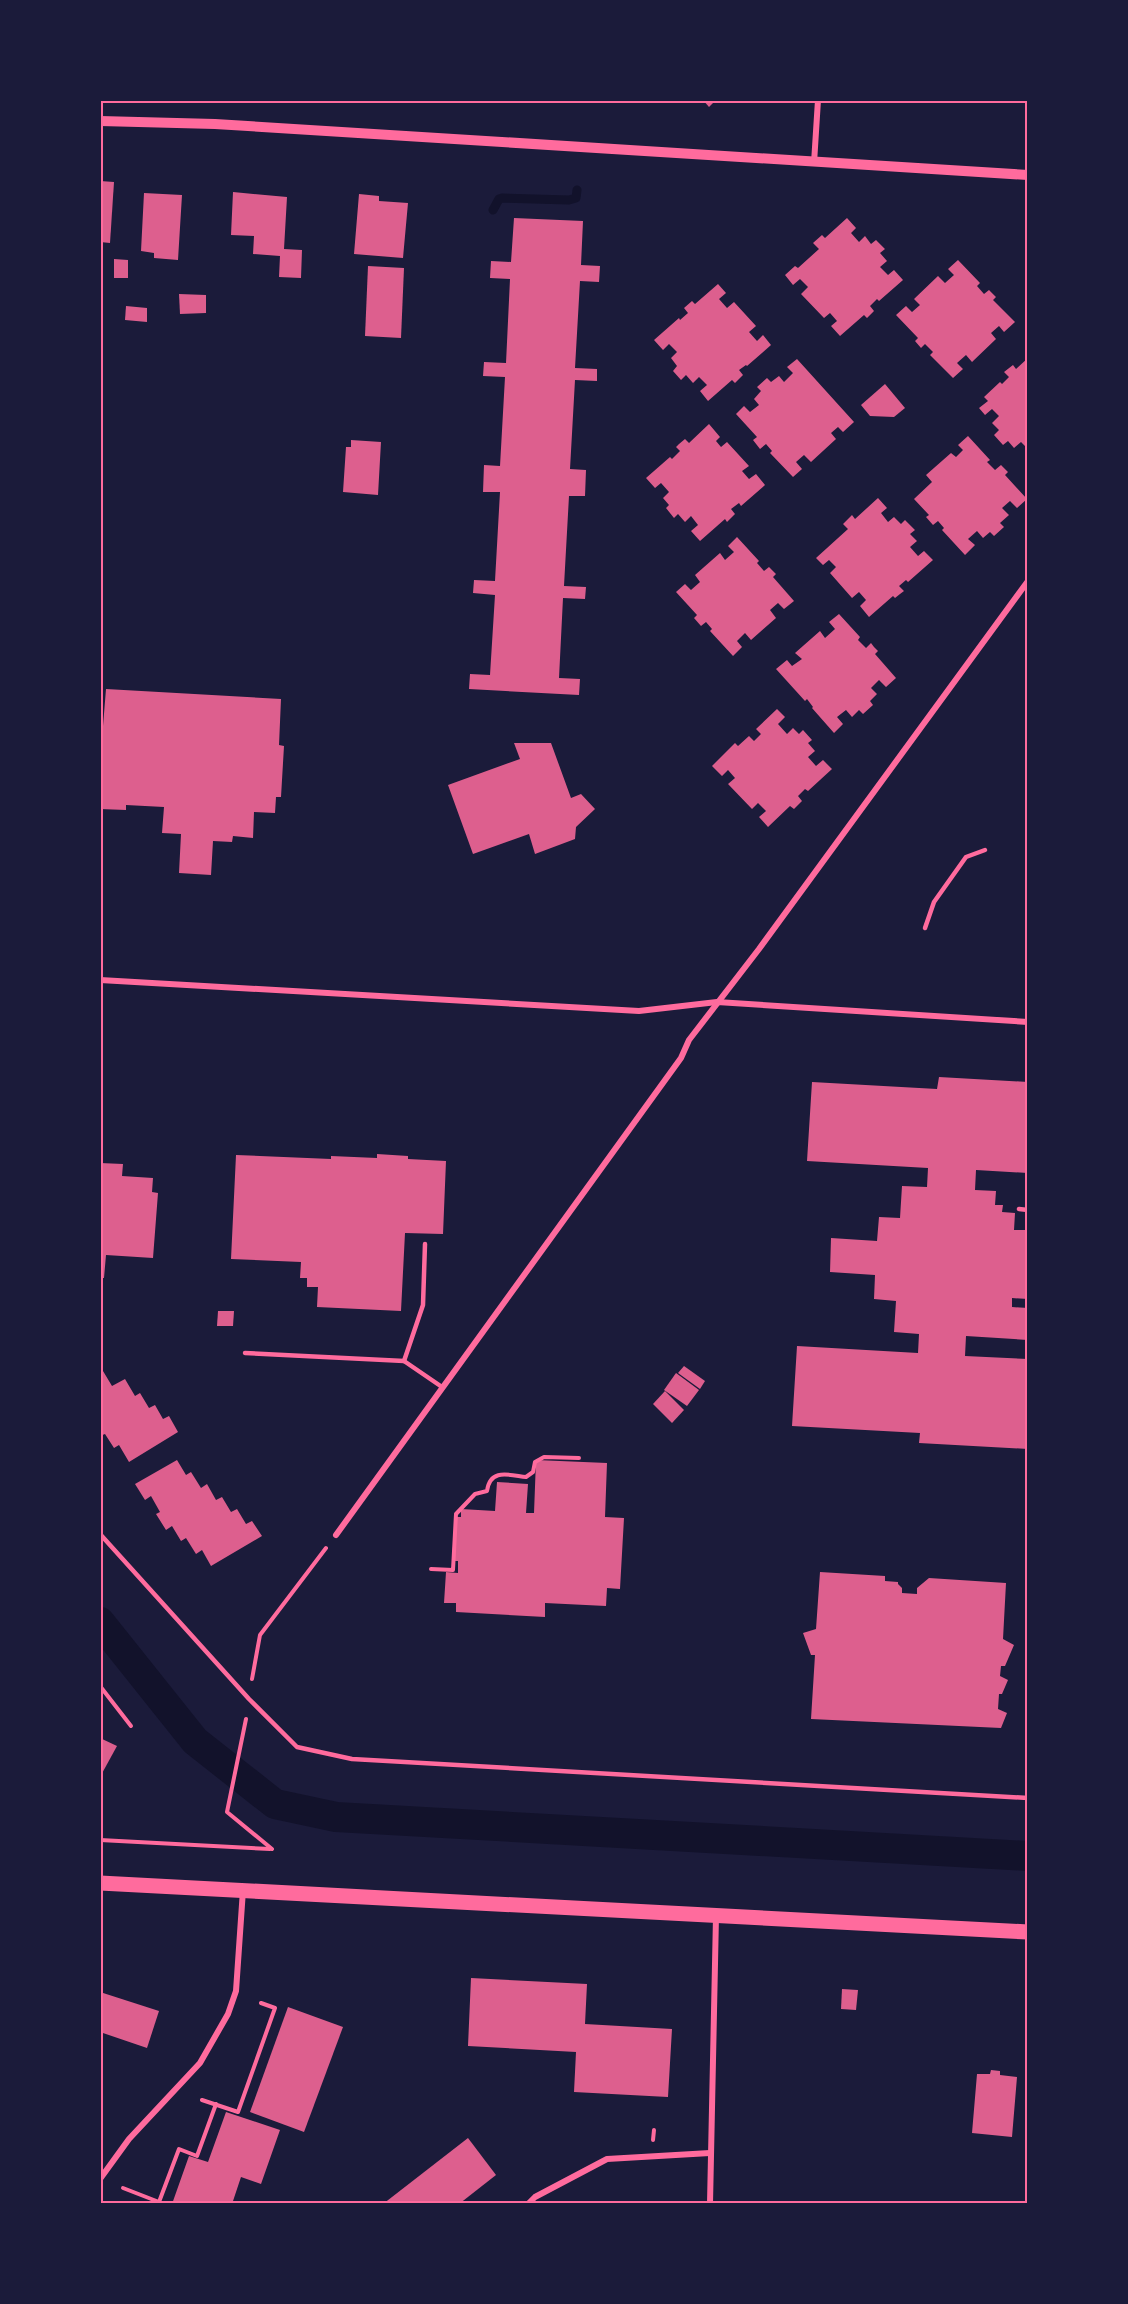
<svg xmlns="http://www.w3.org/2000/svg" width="1128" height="2304" viewBox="0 0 1128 2304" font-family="Georgia,serif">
  <rect width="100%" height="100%" fill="#1b1b3a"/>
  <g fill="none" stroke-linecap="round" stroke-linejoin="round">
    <polyline stroke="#12122b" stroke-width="9" points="493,210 499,199 502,198 569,200 576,198 577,190"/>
    <polyline stroke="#12122b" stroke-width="30" points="100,1622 195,1741 275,1804 336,1817 1028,1856"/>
  </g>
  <g fill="#dd5f8e">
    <polygon points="703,100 716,100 709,107"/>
    <polygon points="100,181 114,182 110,243 100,242"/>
    <polygon points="233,192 287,197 284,249 302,250 301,278 279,277 280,256 253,254 254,236 231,235"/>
    <polygon points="144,193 182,195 178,260 154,258 154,253 141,251"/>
    <polygon points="359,194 379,196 379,201 408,203 403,258 354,254"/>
    <polygon points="514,218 583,221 581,265 600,266 599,282 580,281 575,368 597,369 597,381 575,380 570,469 586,470 585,496 569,496 564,586 586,587 585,599 563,598 559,678 580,679 579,695 469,689 470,674 490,675 495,595 473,593 474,580 495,581 500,492 483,492 484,465 500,466 505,377 483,376 484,362 506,363 510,279 490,278 491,261 511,262"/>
    <polygon points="847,218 856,228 851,233 859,242 865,236 871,244 876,240 885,249 880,253 887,261 880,267 888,275 894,270 903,280 879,301 877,299 870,306 874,311 867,318 864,315 840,336 831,326 837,321 830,313 824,318 801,294 808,287 800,279 793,285 785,275 795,266 798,268 819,249 813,243 822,235 825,238"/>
    <polygon points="114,259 128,260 128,278 114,278"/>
    <polygon points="958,260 980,283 977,286 984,294 989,290 996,297 993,300 1015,322 1004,332 999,326 991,333 996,339 972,362 966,355 957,363 963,369 953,378 930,355 933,352 925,344 921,348 915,341 918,338 896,315 906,306 912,312 920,305 914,299 938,276 945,283 954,275 948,269"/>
    <polygon points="368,266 404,268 401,338 365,336"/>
    <polygon points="718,284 726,293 719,299 727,308 734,302 756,326 749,332 757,341 763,335 771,345 747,366 746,365 739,370 743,375 735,383 732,380 708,401 700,391 707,385 699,377 693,383 686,375 681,380 673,371 677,366 671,358 677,352 669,344 663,350 654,340 679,318 680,320 688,313 684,308 692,301 695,304"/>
    <polygon points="179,294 206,295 206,313 180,314"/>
    <polygon points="126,306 147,308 147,322 125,320"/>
    <polygon points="1028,358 1028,449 1021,442 1014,448 1008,441 1003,445 994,435 999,430 992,423 999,416 992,409 985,415 979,408 988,401 984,397 1000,382 1002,384 1009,377 1004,372 1013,365 1016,369"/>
    <polygon points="797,359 854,422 843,432 838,427 831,433 836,439 811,462 804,455 796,462 802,469 793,477 770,453 772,451 766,444 760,449 753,440 757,437 736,414 744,406 750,412 759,405 754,399 761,391 757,387 767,378 771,382 779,376 784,382 793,373 787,367"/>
    <polygon points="885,384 905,408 894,417 870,416 861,405"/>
    <polygon points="709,424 720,437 716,441 721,447 727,442 749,466 742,471 749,479 756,474 765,485 741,506 739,503 731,509 735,514 727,522 725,519 700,541 691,531 698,525 691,516 685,522 678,514 674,518 666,508 669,505 663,498 669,492 661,483 655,488 646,478 670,457 672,459 680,451 676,447 679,444 685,439 689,443"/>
    <polygon points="968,436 990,460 987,462 995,470 1001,465 1008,472 1005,475 1027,499 1017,508 1010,501 1002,508 1009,515 1000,523 1004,527 994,536 990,532 983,538 977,531 968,539 975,545 965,555 942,530 944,528 938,521 933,525 926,517 929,515 914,499 932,482 926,475 951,453 956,457 963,450 958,445"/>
    <polygon points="351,440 381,442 378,495 343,492 346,447 351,447"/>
    <polygon points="878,498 887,508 881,513 888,522 894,517 901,524 905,520 915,530 910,534 917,541 910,547 918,556 924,551 933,560 908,582 906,580 899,586 904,591 900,594 895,598 893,596 869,617 860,606 866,600 859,592 852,598 830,573 836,567 829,560 823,565 816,558 848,529 843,524 852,515 855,519"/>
    <polygon points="737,537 759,561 757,563 764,571 769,567 776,574 773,577 794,601 784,609 778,603 770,610 776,618 751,640 745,633 737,641 742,647 733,656 710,631 712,629 706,622 701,626 694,618 697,615 676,592 685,584 691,590 700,582 695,575 720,553 725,560 734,552 728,546"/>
    <polygon points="839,614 860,637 858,640 866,648 871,643 874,647 878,651 875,654 896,678 886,687 879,680 871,688 877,694 870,701 873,705 863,714 859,710 852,717 846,710 837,717 843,724 834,733 812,708 813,707 807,699 805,701 776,669 787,660 792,666 802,659 795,653 820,631 825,638 835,629 829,622"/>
    <polygon points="106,689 281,699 279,745 284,746 281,797 276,797 275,813 254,812 253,838 233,836 232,842 213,841 211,875 179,873 181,834 162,833 164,807 126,805 126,810 100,809 100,763"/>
    <polygon points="777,709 785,717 778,724 787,734 793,728 799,734 803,730 812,740 808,743 815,751 808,757 816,766 823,760 832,769 808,791 805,789 798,796 802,801 794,809 790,806 768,827 759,817 766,811 758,803 752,809 728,784 735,778 728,770 722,776 712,766 735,743 738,746 749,736 754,741 761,734 756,729"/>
    <polygon points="514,743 551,743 571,798 581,794 595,809 576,827 575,839 535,854 529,834 473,854 448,785 520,759"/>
    <polygon points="939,1077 1028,1082 1028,1173 976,1170 975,1190 996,1191 995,1205 1003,1205 1002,1212 1015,1213 1014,1230 1028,1230 1028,1299 1012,1298 1012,1307 1028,1308 1028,1340 966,1336 965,1356 1028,1359 1028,1449 919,1443 920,1433 792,1426 797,1346 918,1353 919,1334 894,1332 896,1301 874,1299 875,1275 830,1272 831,1238 877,1241 879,1217 900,1218 902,1186 927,1187 928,1168 807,1161 812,1082 937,1089"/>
    <polygon points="377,1154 408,1156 408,1159 446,1161 443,1234 405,1233 401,1311 317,1307 318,1287 307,1287 307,1278 300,1278 301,1262 231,1259 236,1155 331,1159 331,1156 377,1158"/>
    <polygon points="100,1163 123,1164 122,1176 153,1178 152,1192 158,1193 153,1258 106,1255 104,1278 100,1278"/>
    <polygon points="218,1311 234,1311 233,1326 217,1326"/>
    <polygon points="684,1366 705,1381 700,1389 678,1373"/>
    <polygon points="103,1371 112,1386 125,1379 135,1396 140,1393 149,1408 155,1405 163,1419 169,1416 178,1432 129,1462 119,1445 114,1448 105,1434 100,1436 100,1373"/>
    <polygon points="676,1373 699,1390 687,1406 664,1390"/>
    <polygon points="665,1391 684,1410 672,1423 653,1404"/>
    <polygon points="177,1460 186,1475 191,1472 201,1488 207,1484 216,1500 222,1497 231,1512 237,1509 246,1524 252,1521 262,1536 211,1566 202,1550 196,1554 186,1538 181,1541 172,1526 166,1530 156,1514 160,1512 151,1496 145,1500 135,1484"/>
    <polygon points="536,1460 607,1463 605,1517 624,1518 620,1589 607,1588 606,1606 545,1603 545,1617 456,1612 456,1603 444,1603 446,1572 458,1573 458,1561 452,1561 455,1517 461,1517 461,1509 495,1511 497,1482 528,1484 526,1513 534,1513"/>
    <polygon points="820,1572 885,1576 885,1581 898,1582 898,1584 902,1588 902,1593 917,1594 917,1588 929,1578 1006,1583 1003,1639 1014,1645 1005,1666 1001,1666 1000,1676 1008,1680 1002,1694 999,1694 998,1709 1007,1713 1001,1728 811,1719 815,1655 811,1655 803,1633 816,1629"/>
    <polygon points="100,1738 117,1746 100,1777"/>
    <polygon points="471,1978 587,1984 585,2024 672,2029 668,2097 574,2092 576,2052 468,2046"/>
    <polygon points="842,1989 858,1990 856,2010 841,2009"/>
    <polygon points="100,1992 159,2011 147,2048 100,2032"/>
    <polygon points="288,2007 343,2027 304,2132 250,2112"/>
    <polygon points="991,2070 1000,2071 1000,2075 1017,2077 1012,2137 972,2133 977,2074 990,2074"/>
    <polygon points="226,2112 280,2130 261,2184 241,2177 232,2204 172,2204 189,2156 208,2162"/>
    <polygon points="468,2138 496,2175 459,2204 383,2204"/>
  </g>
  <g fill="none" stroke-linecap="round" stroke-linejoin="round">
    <g stroke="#ff6b9d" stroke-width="4">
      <path d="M431 1569 453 1570 456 1514 475 1494 487 1491C490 1468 509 1475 526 1477L533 1472 535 1462 544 1457 579 1458"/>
      <polyline points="252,1679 260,1635 326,1548"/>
      <polyline points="100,1686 131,1726"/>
      <polyline points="246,1719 227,1812 272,1849"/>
      <polyline points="100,1840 270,1849"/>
      <polyline points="202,2100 238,2112 275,2008 261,2003"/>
      <polyline points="653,2140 654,2130"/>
      <polyline points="123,2188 159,2202 179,2149 197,2156 216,2104"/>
    </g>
    <g stroke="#ff6b9d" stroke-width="4.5">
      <polyline points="925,928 934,902 966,857 985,850"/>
      <polyline points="1019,1209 1028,1210"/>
      <polyline points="245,1353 404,1361 442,1387"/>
      <polyline points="404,1361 423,1305 425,1244"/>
      <polyline points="100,1534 249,1699 297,1747 352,1759 1028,1798"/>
    </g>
    <g stroke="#ff6b9d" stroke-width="6">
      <polyline points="814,163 818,100"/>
      <polyline points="100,980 639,1011 717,1002 1028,1022"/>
      <polyline points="336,1535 681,1058 689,1040 759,949 1028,581"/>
      <polyline points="100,2179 129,2139 200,2063 228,2014 236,1991 243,1890"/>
      <polyline points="528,2204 535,2197 607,2159 710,2153"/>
      <polyline points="710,2204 716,1916"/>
    </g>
    <polyline stroke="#ff6b9d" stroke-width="10" points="100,121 215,124 1028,175"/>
    <polyline stroke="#ff6b9d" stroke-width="15" points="100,1883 1028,1932"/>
  </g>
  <rect width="1128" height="2304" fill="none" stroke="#1b1b3a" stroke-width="204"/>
  <rect x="102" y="102" width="924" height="2100" fill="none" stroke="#ff6b9d" stroke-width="2"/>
</svg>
